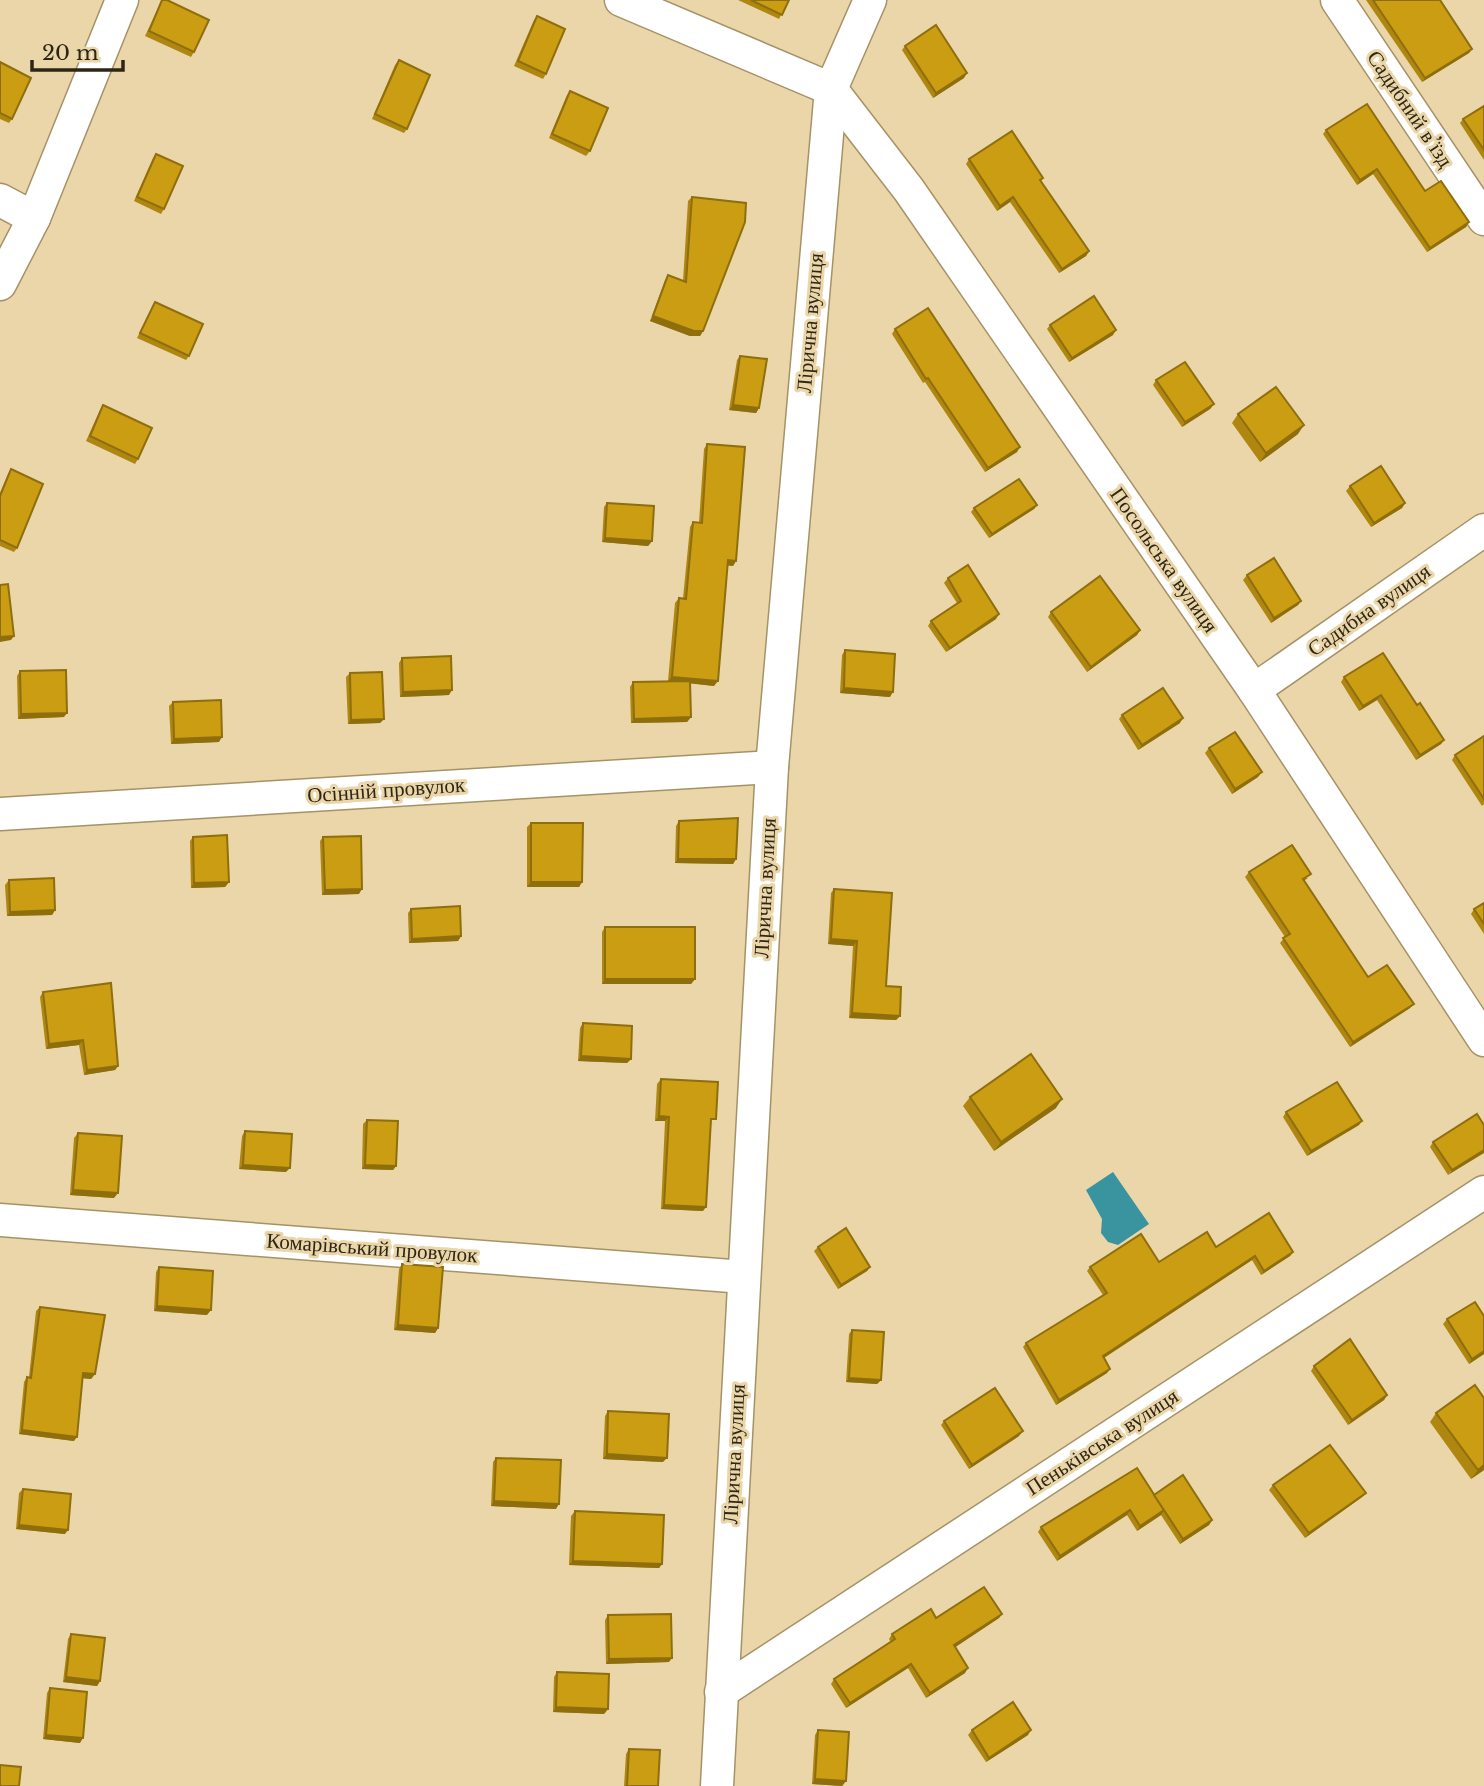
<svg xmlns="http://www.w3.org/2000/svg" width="1484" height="1786" viewBox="0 0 1484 1786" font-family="'Libre Baskerville',serif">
  <rect width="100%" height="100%" fill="#ead6a9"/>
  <polygon fill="#39949f" points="1113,1172 1149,1224 1118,1245 1108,1242 1101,1233 1102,1219 1086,1190"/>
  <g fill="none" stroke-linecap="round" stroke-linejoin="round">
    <g stroke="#a69267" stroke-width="35">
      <g id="minor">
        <polyline points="621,0 831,89 909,190 1254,690 1484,1040"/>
        <polyline points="1337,0 1484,219"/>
        <polyline points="0,200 34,218"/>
        <polyline points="0,284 34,218 122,0"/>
        <polyline points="1254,690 1484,530"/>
        <polyline points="0,814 772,767"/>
        <polyline points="0,1220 744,1277"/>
        <polyline points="721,1692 1484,1192"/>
        <polyline points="717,1786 772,767 831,89 870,0"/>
      </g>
    </g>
    <use href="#minor" stroke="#fff" stroke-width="32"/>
  </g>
  <g fill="#af8710">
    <polygon points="162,0 194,52 191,57 145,36"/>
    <polygon points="738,0 789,0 779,19"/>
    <polygon points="1366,0 1440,0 1472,49 1469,53 1422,82"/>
    <polygon points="537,16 546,74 543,79 514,66 534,20"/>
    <polygon points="905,46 964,78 933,98 902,50"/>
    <polygon points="399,60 407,129 404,133 372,119 395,65"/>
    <polygon points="0,62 12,119 9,123 0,119"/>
    <polygon points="570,91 590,151 586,156 549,138 567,95"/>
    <polygon points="1484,106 1484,160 1460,123 1463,119"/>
    <polygon points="1326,130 1425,191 1469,222 1466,227 1427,252 1373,174 1357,185 1323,134"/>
    <polygon points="156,154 164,209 161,214 134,201 153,158"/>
    <polygon points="969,159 1043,178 1041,181 1089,251 1086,256 1059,273 1010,202 997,211 966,164"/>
    <polygon points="692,197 703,331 700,336 690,336 650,321 665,280 668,275 683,281 688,201"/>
    <polygon points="155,302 189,356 186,360 137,338"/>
    <polygon points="1050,325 1113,335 1069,362 1047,329"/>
    <polygon points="895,329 1017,452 985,472 925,382 923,383 892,334"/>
    <polygon points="740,356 759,408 756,413 729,410 737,360"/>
    <polygon points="1156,380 1214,404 1210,409 1182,427 1153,385"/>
    <polygon points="103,405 138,459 135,464 86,441 100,410"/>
    <polygon points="1238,414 1298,434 1260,462 1232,423"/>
    <polygon points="707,444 736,561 733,566 727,565 714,686 690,683 691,717 687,722 631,723 630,687 633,682 668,681 675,603 679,598 683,598 690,527 693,522 699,522 704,449"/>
    <polygon points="11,469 17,548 14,552 0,546 0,493 8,474"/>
    <polygon points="1350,486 1405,503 1402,508 1371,527 1346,491"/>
    <polygon points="607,503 652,541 648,546 602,542 604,507"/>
    <polygon points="1037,505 1034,509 989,538 971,512 974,508"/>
    <polygon points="1247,575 1301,601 1298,605 1271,623 1243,580"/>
    <polygon points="948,578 996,619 946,652 928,626 931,621 957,603 944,583"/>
    <polygon points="1051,612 1140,630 1137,635 1087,672 1048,617"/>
    <polygon points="845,650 890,697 840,693 842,655"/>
    <polygon points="402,658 449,695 400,697 399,663"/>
    <polygon points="20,671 64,717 18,719 17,676"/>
    <polygon points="350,673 384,719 380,723 348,724 346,677"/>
    <polygon points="1344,677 1417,705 1444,740 1441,744 1416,760 1377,700 1359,711 1341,682"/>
    <polygon points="173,702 219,742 171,744 169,706"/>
    <polygon points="1122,715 1180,723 1138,750 1119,719"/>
    <polygon points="1484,736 1484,804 1482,806 1452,760 1455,755"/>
    <polygon points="1209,748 1258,777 1232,794 1205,753"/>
    <polygon points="679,821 736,859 733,864 675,863 676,826"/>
    <polygon points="531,823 582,882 579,887 527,887 527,827"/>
    <polygon points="193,837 229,882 225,887 191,888 190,841"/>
    <polygon points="323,837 359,894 322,895 320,841"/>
    <polygon points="1249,872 1308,878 1304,881 1368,977 1410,1008 1350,1047 1280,943 1285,937 1245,877"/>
    <polygon points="9,880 55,910 52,915 7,916 5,885"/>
    <polygon points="834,889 886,986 900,1016 896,1020 849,1018 853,946 828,944 831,893"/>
    <polygon points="1484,903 1484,934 1471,914 1474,909"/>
    <polygon points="411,909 461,936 458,941 409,943 408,913"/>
    <polygon points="605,927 695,979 691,984 602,984 602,932"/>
    <polygon points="43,992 118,1066 115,1070 84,1075 79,1045 46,1049 40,997"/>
    <polygon points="583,1023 631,1059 627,1063 578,1061 580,1028"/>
    <polygon points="661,1079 713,1124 711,1123 703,1211 661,1209 665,1121 655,1121 657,1084"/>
    <polygon points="970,1097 1056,1108 994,1151 963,1106"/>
    <polygon points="1286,1112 1359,1125 1307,1156 1283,1117"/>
    <polygon points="367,1120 396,1166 393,1170 362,1169 363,1124"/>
    <polygon points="1484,1125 1448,1175 1430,1147 1433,1142"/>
    <polygon points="245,1131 286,1172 239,1169 242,1136"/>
    <polygon points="78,1133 114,1198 70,1195 74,1138"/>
    <polygon points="818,1247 870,1267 867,1271 838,1289 814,1251"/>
    <polygon points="1216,1247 1293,1252 1290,1256 1261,1275 1252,1260 1104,1358 1107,1373 1056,1405 1023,1347 1026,1343 1103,1295 1087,1271 1090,1267 1159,1262"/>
    <polygon points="402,1264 438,1328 435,1333 394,1330 399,1269"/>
    <polygon points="159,1267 207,1315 154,1311 156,1272"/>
    <polygon points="40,1307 95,1374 91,1379 83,1378 74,1441 19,1434 24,1382 27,1377 29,1377 36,1311"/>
    <polygon points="1447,1319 1484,1354 1469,1364 1443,1324"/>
    <polygon points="852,1330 881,1380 877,1384 846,1382 849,1334"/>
    <polygon points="1314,1366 1387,1395 1384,1400 1348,1425 1311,1371"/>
    <polygon points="608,1411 663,1462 603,1459 605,1416"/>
    <polygon points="1436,1413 1484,1470 1471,1479 1430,1422"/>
    <polygon points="944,1421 1019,1436 969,1469 941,1425"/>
    <polygon points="496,1458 556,1509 491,1506 493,1462"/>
    <polygon points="1273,1485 1366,1493 1362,1497 1305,1538 1269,1490"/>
    <polygon points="23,1489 65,1534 16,1529 19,1493"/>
    <polygon points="1154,1495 1212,1520 1209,1525 1180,1544 1161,1515 1137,1531 1127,1515 1057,1561 1038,1532 1041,1527"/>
    <polygon points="575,1511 662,1564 659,1568 569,1565 571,1516"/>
    <polygon points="1002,1614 999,1618 955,1647 965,1673 926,1698 908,1668 846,1708 831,1684 834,1679 891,1642 889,1639 892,1634 936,1618"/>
    <polygon points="608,1615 669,1662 606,1664 605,1620"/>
    <polygon points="71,1634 100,1681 97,1686 63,1682 68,1639"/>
    <polygon points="557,1672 608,1709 604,1714 553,1712 554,1677"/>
    <polygon points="50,1688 80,1743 43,1739 47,1693"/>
    <polygon points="818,1730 846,1781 842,1786 812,1784 815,1735"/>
    <polygon points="972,1730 1028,1735 986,1762 968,1735"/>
    <polygon points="629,1749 658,1786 624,1786 626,1754"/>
  </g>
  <g fill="#8e6e0d">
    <polygon points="1472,49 1469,53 1422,82 1425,78"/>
    <polygon points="967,73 964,78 933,98 936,93"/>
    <polygon points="1377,169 1373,174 1357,185 1360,180"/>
    <polygon points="1013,197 1010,202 997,211 1000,206"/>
    <polygon points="1469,222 1466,227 1427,252 1430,248"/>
    <polygon points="1089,251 1086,256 1059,273 1062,269"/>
    <polygon points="653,316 703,331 700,336 690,336 650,321"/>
    <polygon points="1116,330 1113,335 1069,362 1072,358"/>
    <polygon points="1214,404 1210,409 1182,427 1185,422"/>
    <polygon points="733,405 759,408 756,413 729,410"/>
    <polygon points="1304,425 1298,434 1260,462 1266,453"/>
    <polygon points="1020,447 1017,452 985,472 988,468"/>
    <polygon points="1405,503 1402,508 1371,527 1374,523"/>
    <polygon points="1037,505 1034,509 989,538 992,534"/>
    <polygon points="605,538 652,541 648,546 602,542"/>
    <polygon points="728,560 736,561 733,566 724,565"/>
    <polygon points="1301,601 1298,605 1271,623 1274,618"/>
    <polygon points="999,614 996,619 946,652 950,648"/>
    <polygon points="1140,630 1137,635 1087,672 1091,667"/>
    <polygon points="14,636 11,640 0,642 0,637"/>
    <polygon points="672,677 718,681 714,686 668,681"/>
    <polygon points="844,688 893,692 890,697 840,693"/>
    <polygon points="452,690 449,695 400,697 403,692"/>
    <polygon points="1381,695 1377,700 1359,711 1363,706"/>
    <polygon points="67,713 64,717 18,719 21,714"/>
    <polygon points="691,717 687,722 631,723 634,719"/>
    <polygon points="1183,718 1180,723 1138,750 1142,745"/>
    <polygon points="384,719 380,723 348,724 351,720"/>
    <polygon points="222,737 219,742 171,744 174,739"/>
    <polygon points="1444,740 1441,744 1416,760 1420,755"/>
    <polygon points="1262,772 1258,777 1232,794 1235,789"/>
    <polygon points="678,859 736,859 733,864 675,863"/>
    <polygon points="229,882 225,887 191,888 194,883"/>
    <polygon points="531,882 582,882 579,887 527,887"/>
    <polygon points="362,889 359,894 322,895 325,890"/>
    <polygon points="55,910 52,915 7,916 10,912"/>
    <polygon points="461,936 458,941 409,943 412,939"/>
    <polygon points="831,939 857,941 853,946 828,944"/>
    <polygon points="605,979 695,979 691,984 602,984"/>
    <polygon points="1414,1004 1410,1008 1350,1047 1353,1042"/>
    <polygon points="852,1013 900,1016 896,1020 849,1018"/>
    <polygon points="83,1040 79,1045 46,1049 49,1044"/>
    <polygon points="581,1056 631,1059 627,1063 578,1061"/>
    <polygon points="118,1066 115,1070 84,1075 87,1070"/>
    <polygon points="1062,1099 1056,1108 994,1151 1001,1142"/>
    <polygon points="659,1116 669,1117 665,1121 655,1121"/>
    <polygon points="1362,1121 1359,1125 1307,1156 1311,1151"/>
    <polygon points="1484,1150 1484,1153 1448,1175 1452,1170"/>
    <polygon points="243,1165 290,1168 286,1172 239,1169"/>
    <polygon points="365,1165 396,1166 393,1170 362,1169"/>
    <polygon points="73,1190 118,1193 114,1198 70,1195"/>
    <polygon points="664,1205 706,1207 703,1211 661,1209"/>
    <polygon points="1293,1252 1290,1256 1261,1275 1264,1271"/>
    <polygon points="1255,1256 1252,1260 1099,1361 1103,1356"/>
    <polygon points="870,1267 867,1271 838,1289 841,1285"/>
    <polygon points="157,1306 211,1310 207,1315 154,1311"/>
    <polygon points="398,1325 438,1328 435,1333 394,1330"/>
    <polygon points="1484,1351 1484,1354 1469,1364 1472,1359"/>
    <polygon points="1110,1369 1107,1373 1056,1405 1059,1400"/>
    <polygon points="83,1373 95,1374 91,1379 80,1378"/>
    <polygon points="849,1378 881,1380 877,1384 846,1382"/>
    <polygon points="1387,1395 1384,1400 1348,1425 1352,1420"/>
    <polygon points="22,1430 77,1437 74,1441 19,1434"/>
    <polygon points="1023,1431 1019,1436 969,1469 972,1465"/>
    <polygon points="607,1454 667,1458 663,1462 603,1459"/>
    <polygon points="1484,1465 1484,1470 1471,1479 1478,1470"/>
    <polygon points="1366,1493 1362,1497 1305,1538 1309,1533"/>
    <polygon points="494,1501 559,1504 556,1509 491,1506"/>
    <polygon points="1130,1510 1127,1515 1057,1561 1060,1556"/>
    <polygon points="1164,1510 1161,1515 1137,1531 1140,1526"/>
    <polygon points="1212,1520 1209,1525 1180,1544 1183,1539"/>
    <polygon points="19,1525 68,1530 65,1534 16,1529"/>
    <polygon points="573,1561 662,1564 659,1568 569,1565"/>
    <polygon points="1002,1614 999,1618 951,1650 954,1645"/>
    <polygon points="672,1658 669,1662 606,1664 609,1659"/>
    <polygon points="911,1664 908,1668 846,1708 850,1703"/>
    <polygon points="968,1668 965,1673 926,1698 930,1693"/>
    <polygon points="66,1677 100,1681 97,1686 63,1682"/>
    <polygon points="556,1707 608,1709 604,1714 553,1712"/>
    <polygon points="1031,1730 1028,1735 986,1762 989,1758"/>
    <polygon points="46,1735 83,1738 80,1743 43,1739"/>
    <polygon points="815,1779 846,1781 842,1786 812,1784"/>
  </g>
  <g fill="#cb9d13" stroke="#8e6e0d" stroke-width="2">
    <polygon points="162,0 167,0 209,20 194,52 149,31"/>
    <polygon points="751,0 789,0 782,15"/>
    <polygon points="1373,0 1440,0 1472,49 1425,78"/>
    <polygon points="537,16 565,29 546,74 518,61"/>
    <polygon points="936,25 967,73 936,93 905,46"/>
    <polygon points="399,60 430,75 407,129 375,114"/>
    <polygon points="0,62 31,78 12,119 0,113"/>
    <polygon points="570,91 608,108 590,151 552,134"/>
    <polygon points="1367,104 1425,191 1441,181 1469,222 1430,248 1377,169 1360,180 1326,130"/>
    <polygon points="1484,106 1484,150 1463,119"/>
    <polygon points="1012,131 1043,178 1040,180 1089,251 1062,269 1013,197 1000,206 969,159"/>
    <polygon points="156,154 183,166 164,209 137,197"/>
    <polygon points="692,197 746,203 745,222 703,331 694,331 653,316 668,275 686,282"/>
    <polygon points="1094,296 1116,330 1072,358 1050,325"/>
    <polygon points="155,302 203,324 189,356 140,333"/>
    <polygon points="928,308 1020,447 988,468 928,378 926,379 895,329"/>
    <polygon points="740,356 767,359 759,408 733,405"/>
    <polygon points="1185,362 1214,404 1185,422 1156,380"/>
    <polygon points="1276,387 1304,425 1266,453 1238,414"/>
    <polygon points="103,405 152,428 138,459 90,436"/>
    <polygon points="707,444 745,447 736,561 728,560 718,681 672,677 679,598 686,599 693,522 702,523"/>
    <polygon points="1381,466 1405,503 1374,523 1350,486"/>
    <polygon points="11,469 43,484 17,548 0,540 0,496"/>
    <polygon points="1019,479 1037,505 992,534 974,508"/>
    <polygon points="607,503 654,506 652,541 605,538"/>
    <polygon points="1274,558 1301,601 1274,618 1247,575"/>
    <polygon points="968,565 999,614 950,648 931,621 961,601 948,578"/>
    <polygon points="1100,576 1140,630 1091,667 1051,612"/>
    <polygon points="8,584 14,636 0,637 0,585"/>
    <polygon points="845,650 895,654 893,692 844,688"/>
    <polygon points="1383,653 1417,705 1420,703 1444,740 1420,755 1381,695 1363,706 1344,677"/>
    <polygon points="451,656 452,690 403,692 402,658"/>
    <polygon points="66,670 67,713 21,714 20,671"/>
    <polygon points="382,672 384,719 351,720 350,673"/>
    <polygon points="690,681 691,717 634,719 633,682"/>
    <polygon points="1163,688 1183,718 1142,745 1122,715"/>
    <polygon points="221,700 222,737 174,739 173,702"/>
    <polygon points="1235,732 1262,772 1235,789 1209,748"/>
    <polygon points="1484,736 1484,799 1455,755"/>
    <polygon points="738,818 736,859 678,859 679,821"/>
    <polygon points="531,823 583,823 582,882 531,882"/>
    <polygon points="227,835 229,882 194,883 193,837"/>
    <polygon points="361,836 362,889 325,890 323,837"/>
    <polygon points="1292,845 1311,874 1303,879 1368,977 1387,965 1414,1004 1353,1042 1283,938 1290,934 1249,872"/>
    <polygon points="54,878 55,910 10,912 9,880"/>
    <polygon points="834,889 892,893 886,986 901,987 900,1016 852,1013 857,941 831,939"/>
    <polygon points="1484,903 1484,924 1474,909"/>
    <polygon points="460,906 461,936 412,939 411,909"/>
    <rect x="605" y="927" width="90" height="52"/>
    <polygon points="111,983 118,1066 87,1070 83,1040 49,1044 43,992"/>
    <polygon points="583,1023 632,1026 631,1059 581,1056"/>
    <polygon points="1031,1054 1062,1099 1001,1142 970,1097"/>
    <polygon points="661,1079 718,1082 716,1119 711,1119 706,1207 664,1205 669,1117 659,1116"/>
    <polygon points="1337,1082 1362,1121 1311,1151 1286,1112"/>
    <polygon points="1477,1114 1484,1125 1484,1150 1452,1170 1433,1142"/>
    <polygon points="367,1120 398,1121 396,1166 365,1165"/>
    <polygon points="245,1131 292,1134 290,1168 243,1165"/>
    <polygon points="78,1133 122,1136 118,1193 73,1190"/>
    <polygon points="1269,1213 1293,1252 1264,1271 1255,1256 1103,1356 1110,1369 1059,1400 1026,1343 1107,1293 1090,1267 1141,1234 1159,1262 1207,1232 1216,1247"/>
    <polygon points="846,1228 870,1267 841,1285 818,1247"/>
    <polygon points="402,1264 443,1267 438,1328 398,1325"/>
    <polygon points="159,1267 213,1271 211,1310 157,1306"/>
    <polygon points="1475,1302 1484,1316 1484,1351 1472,1359 1447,1319"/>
    <polygon points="40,1307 105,1315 95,1374 83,1373 77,1437 22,1430 27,1377 31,1378"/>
    <polygon points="852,1330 884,1332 881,1380 849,1378"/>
    <polygon points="1350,1339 1387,1395 1352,1420 1314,1366"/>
    <polygon points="1475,1385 1484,1398 1484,1465 1478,1470 1436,1413"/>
    <polygon points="995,1388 1023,1431 972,1465 944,1421"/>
    <polygon points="608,1411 669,1414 667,1458 607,1454"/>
    <polygon points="1330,1445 1366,1493 1309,1533 1273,1485"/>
    <polygon points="496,1458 561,1460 559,1504 494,1501"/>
    <polygon points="1137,1468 1164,1510 1140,1526 1130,1510 1060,1556 1041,1527"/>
    <polygon points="1183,1475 1212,1520 1183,1539 1154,1495"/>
    <polygon points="23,1489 71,1494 68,1530 19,1525"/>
    <polygon points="575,1511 664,1515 662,1564 573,1561"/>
    <polygon points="984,1587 1002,1614 954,1645 968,1668 930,1693 911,1664 850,1703 834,1679 895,1639 892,1634 931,1609 936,1618"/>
    <polygon points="671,1614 672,1658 609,1659 608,1615"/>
    <polygon points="71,1634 105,1638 100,1681 66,1677"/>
    <polygon points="557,1672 609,1674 608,1709 556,1707"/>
    <polygon points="50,1688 87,1692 83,1738 46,1735"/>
    <polygon points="1013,1702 1031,1730 989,1758 972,1730"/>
    <polygon points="818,1730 849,1732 846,1781 815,1779"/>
    <polygon points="629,1749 660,1750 658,1786 627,1786"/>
    <polygon points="0,1765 21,1767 19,1786 0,1786"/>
  </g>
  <g text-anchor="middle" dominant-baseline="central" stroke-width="6" stroke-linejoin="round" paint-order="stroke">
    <g font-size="21" fill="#2e2615" stroke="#ead6a9">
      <text transform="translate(1410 109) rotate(56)">Садибний в’їзд</text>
      <text transform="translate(810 323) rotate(-85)">Лірична вулиця</text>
      <text transform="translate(1164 560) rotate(55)">Посольська вулиця</text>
      <text transform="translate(1369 610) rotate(-35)">Садибна вулиця</text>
      <text transform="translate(386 790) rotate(-4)">Осінній провулок</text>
      <text transform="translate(765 888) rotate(-87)">Лірична вулиця</text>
      <text transform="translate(372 1248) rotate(4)">Комарівський провулок</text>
      <text transform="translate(1102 1442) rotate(-33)">Пеньківська вулиця</text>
      <text transform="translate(734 1454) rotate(-87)">Лірична вулиця</text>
    </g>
  </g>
  <path d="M32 60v10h91v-10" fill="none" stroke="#2e2615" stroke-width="3.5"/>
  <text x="42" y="60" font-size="21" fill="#2e2615" stroke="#ead6a9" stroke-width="5" paint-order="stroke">20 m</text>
</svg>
